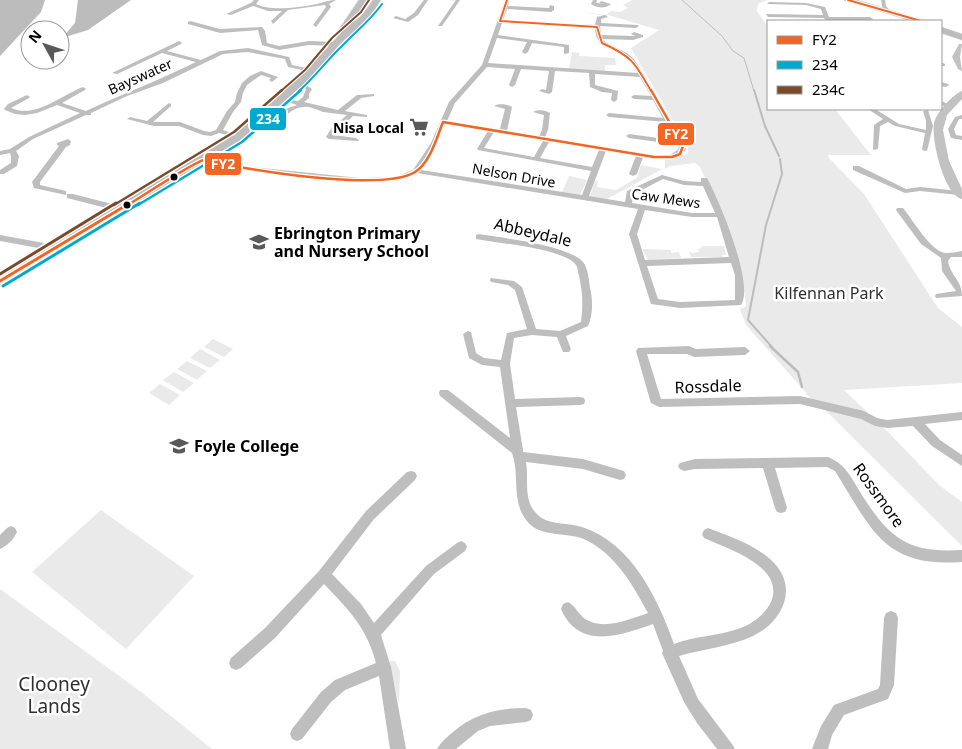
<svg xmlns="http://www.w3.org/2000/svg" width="962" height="749" viewBox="0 0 962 749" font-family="'Noto Sans',sans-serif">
  <rect width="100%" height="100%" fill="#fff"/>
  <g fill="#eaeaea">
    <path d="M632 0H768L758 4 757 11 768 27V109H835L871 155H828L829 158 864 194 938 308 962 327V383L844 390 889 433 940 486 962 502V546L825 410 814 402 746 325 740 309 746 306C743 262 719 207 700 167L695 163 670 166 665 169V159L688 154V147L631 48 659 30 608 15 606 16 582 12 606 15 611 11 620 12 628 8 623 5Z"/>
    <polygon points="572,52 579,53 579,56 615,58 616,65 605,65 605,71 569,69"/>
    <polygon points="641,165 662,169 607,199 590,196 595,181 598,181 597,187 616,190 637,178"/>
    <polygon points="569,176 587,180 580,195 562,192"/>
    <polygon points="701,246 724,246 726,255 722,255 723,257 691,257 689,251 692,253 699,252 698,249 702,248"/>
    <polygon points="642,249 671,250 671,253 679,252 681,258 648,260"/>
    <polygon points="213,339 233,349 224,357 204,347"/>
    <polygon points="200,349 220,360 210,368 190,358"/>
    <polygon points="187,361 207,371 197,380 177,369"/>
    <polygon points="174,372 194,383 183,392 163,380"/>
    <polygon points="160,384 180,395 169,405 149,393"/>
    <polygon points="101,510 194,576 126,649 32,572"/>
    <polygon points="0,589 141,692 212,749 0,749"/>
    <polygon points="391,661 395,661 400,671 399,704 389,663"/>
  </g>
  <g fill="#bcbcbc">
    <polygon points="0,0 45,0 41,12 0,56"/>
    <polygon points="78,0 131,0 88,30 62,38 75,23"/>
  </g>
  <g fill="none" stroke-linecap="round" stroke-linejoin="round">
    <polyline stroke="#bcbcbc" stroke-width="1" points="682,0 722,36 733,51 744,58 754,91"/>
    <g stroke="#bcbcbc" stroke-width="2">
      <polyline points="754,90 765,126 779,156"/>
      <polyline points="772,347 748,320 766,225 782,174 780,159"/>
    </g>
    <polyline stroke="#bcbcbc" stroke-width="2.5" points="770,346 798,372 802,387"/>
    <g stroke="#dbdbdb" stroke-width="1">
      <g id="highway">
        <polygon points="359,0 367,0 353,23 363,14 373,0 381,0 369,18 340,44 313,76 242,140 207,163 0,286 0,274 234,134 305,72 341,33 338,31"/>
        <polygon points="844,0 857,0 926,21 912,21"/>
        <polygon points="941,27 962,34 962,40 941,33"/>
      </g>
    </g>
    <g fill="#bebebe" fill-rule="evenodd">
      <path d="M254 0H259L256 4C271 12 301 7 317 4 324 2 330 0 336 0L329 4 331 7 316 27 313 25 326 7 325 5 288 10 273 24 271 21 282 11H268L253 6 231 15 226 14 251 3Z"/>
      <polygon points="424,0 428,0 418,15 408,22 393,18 396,16 405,19 414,13"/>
      <polygon points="456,0 460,0 442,26 438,26"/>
      <path d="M505 0H509L508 6 549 8 550 5 554 6V10L551 12 507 9 503 20 595 25 597 17 605 15 608 17 601 19V23L638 25 639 26 636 28 600 26 601 35 633 36H635L631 34 634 32 643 35V37L633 40 602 39C611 48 625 49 634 59L682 139 686 150 672 159 643 157 637 174 633 176 629 174 636 156 606 151 589 196 625 202 627 191 662 175 684 181 701 182V178H707C719 200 755 285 741 305L680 308 651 304 629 234 638 209 417 173 396 181 360 182 231 169 199 160 203 158 231 165 360 178 395 177 413 170 431 143 449 102 482 65ZM502 23 595 28C596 50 611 45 626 56 631 60 634 67 638 73L488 63 497 38 527 42 522 52 525 54 528 52 532 43 564 47V54L569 53V45L498 35ZM487 67 515 69 509 85 512 87 515 85 521 69 549 71 546 90 542 89 539 91 549 94 552 92 555 71 589 73 590 87 602 92 612 93 611 100 614 102 617 100 618 91 595 85V74L640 77 651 96 634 95 631 97 634 99 653 100 663 118 609 113 606 115 609 117 666 122 675 137 658 138 629 134 626 136 629 138 658 142 676 141 679 149 670 155H654L545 137 548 130 550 113C546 110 537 109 533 112L544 115 542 130 539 136 507 131 512 107C508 104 498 103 494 106L505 109 500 129 447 121 455 103ZM445 124 488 131 477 149 478 150 591 171 582 195 421 170 437 143ZM494 132 543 141 534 157 484 148ZM549 142 599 150 592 167 540 158ZM663 179 684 185 703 186 715 213H692L632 203 634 194ZM645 210 692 217H717L729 257 645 260 637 234ZM731 263 735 275V300L680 302 658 299 647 266Z"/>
      <path d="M593 0H597L596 3 604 4 599 3 601 1 611 4C606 9 597 8 591 4Z"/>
      <polygon points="881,0 885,0 886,6 892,13 888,13 882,6"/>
      <polygon points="769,2 806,3 825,7 829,17 870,17 873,19 870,21 826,21 824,18 768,17 766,14 823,15 821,9 806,5 767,4"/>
      <polygon points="190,21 220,29 262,27 265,31 267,43 279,46 309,41 336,42 339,44 336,46 309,45 279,50 262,45 258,30 220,33 188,24 188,22"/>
      <path d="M179 41 182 43 181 44 167 51 201 60 220 51 248 48 289 57 292 65 315 70 312 72 288 67 285 59 248 52 223 54 163 83 127 96 91 113V115H86L33 139 16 151 19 156 17 166 4 174H0V170L11 163V156L10 153 0 155V151L10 149 29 137 80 113 57 105 37 113 25 115 15 114 5 110 4 109 8 104 27 95 30 97 29 98 11 108C36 119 61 95 83 87L86 89 85 90 62 103 86 111C122 94 160 80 196 62L162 53 117 74 112 73Z"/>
      <polygon points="941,62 945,64 945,66 941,66"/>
      <polygon points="261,71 278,77 272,82 269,80 271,78 261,75 247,85 243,93 241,102 233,112 223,130 240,136 240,138 219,133 211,136 203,135 179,126 154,126 127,119 130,117 147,121 169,103 171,104 171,106 153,122 180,122 204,131 210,132 216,130 227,111 235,102 237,93 242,83 250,76"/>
      <polygon points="941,82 948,84 949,85 946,87 941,86"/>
      <path d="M306 85 312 89 309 94V98L304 102 338 110 357 95 374 94V96L361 98 345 111 367 115V117L353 116 333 135 356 138 359 140 358 141 329 139 326 137 331 129 347 115C339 114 331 113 323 112 317 110 310 106 304 107 286 107 280 130 264 129V127L275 120 283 110 297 105 281 100V98L298 101 303 97 306 89 303 87Z"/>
      <polygon points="941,101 953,106 954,107 951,109 941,105"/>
      <polygon points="868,109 875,109 899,124 926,130 926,121 923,111 928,110 933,126 927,151 922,150 925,133 895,126 888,122 880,126 878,149 873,150 874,125 883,119"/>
      <polygon points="962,115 962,119 959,119 954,129 956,135 962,136 962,140 951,138 948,129 955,117"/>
      <polygon points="68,139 71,141 70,145 66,147 40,182 40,185 66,191 66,195 34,188 32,182 59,146 57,145 57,143"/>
      <polygon points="853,166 859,166 906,189 920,187 959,191 962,191 962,194 959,195 920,191 905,193 853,170"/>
      <polygon points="67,194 73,194 124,207 125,209 124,211 118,211 67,198"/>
      <path d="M897 208H903C912 219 932 253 946 253 951 253 957 252 962 251V257H951L948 261C951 277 962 280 962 296L936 298 935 296 936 294 956 291 942 271 941 258 921 244 896 210Z"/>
      <path d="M479 234C503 238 568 245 583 262 588 268 589 280 590 288 593 299 593 316 588 326L566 336 571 349 569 352H563L557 337 532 335 514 338 510 364 515 399 580 397 584 398 585 401 584 404 580 405 516 407 523 450V452L583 459 624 471 626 475 624 479 620 480 583 469 526 462C529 478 523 500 536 513 547 526 567 522 582 527 632 543 658 599 674 644 695 636 717 636 738 629 767 619 789 590 759 566 743 553 722 546 704 538L702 534 704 530 708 528C729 536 753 544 770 559 800 585 784 621 753 636 729 647 703 649 679 656L698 699 732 744 735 749H717L697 723 684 702 662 653 663 651 653 624C622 635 579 651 561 609L563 604 568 602C576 606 578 614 585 619 604 631 630 619 648 613 633 585 616 555 586 540 568 531 540 539 526 520 511 500 520 475 512 453L440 396 439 393 440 390H448L510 438 500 367 482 365 469 358 463 334 468 331 471 332 476 353 484 358 501 360 507 333 527 329 515 290 508 285 491 282 490 280 491 278 514 281 522 287 536 329 560 331 581 322C583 303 583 295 579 276 578 273 578 268 576 265 566 249 496 243 476 239V235Z"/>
      <polygon points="0,235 55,245 59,248 55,251 0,241"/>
      <polygon points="689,346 696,349 745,347 750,351 745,355 694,357 687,354 647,354 661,399 800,396 864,411 877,418 887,420 962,412 962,420 925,424 940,440 962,455 962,466 932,446 913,426 887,428 875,426 861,419 800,404 659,407 651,403 650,400 636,351 638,348"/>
      <path d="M828 457C843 463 849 473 857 487 886 534 903 554 962 550V562C883 568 871 528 835 471L827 467 775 468 787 508 785 512 781 513 777 512 775 508 763 468 695 469 684 471 680 469 678 466 680 463 695 459Z"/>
      <path d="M411 471 415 472 417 476 415 480 374 519 332 574 361 604 374 623 426 566 457 543 461 541 465 543 467 547 465 551 434 574 381 635 391 667 406 749H390L379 676 345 690 331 702 302 739 297 741 292 739 290 734 292 729 321 692 335 680 376 663C367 628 349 610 324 584L275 638 241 668 236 670 231 668 229 663 231 658 265 628 319 571 366 511 407 472Z"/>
      <path d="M11 526 15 528 17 532C14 539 7 546 0 549V535L7 528Z"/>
      <polygon points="891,611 896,613 898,618 894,685 888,699 844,715 832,735 828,749 812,749 821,726 834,705 878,689 880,685 884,618 886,613"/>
      <path d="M526 708 531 710 533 715 531 720 526 722 490 726 478 731 456 749H437C441 742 447 737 453 732 475 713 498 708 526 708Z"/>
    </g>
    <g fill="#c2c2c2" fill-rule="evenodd">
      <polygon points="959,44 962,44 960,57 962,71 958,69 952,57"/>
      <path d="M962 91V99L947 115 943 130 949 161 962 189V199C944 195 931 139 934 123 937 112 952 95 962 91Z"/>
    </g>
    <use href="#highway" fill="#bdbdbd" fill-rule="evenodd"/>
    <g stroke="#fff" stroke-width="4">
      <g id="bus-1-far2">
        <path d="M507 0 500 21 597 27 602 43C633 57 635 63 651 91"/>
        <polyline points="848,0 921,21"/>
      </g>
    </g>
    <g stroke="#fff" stroke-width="5">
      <path id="bus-1-far1" d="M128 205C139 198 196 161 204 160 213 159 234 166 245 168 280 174 386 190 415 172 430 163 437 137 443 122L654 157H672L680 154 683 146 651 90"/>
    </g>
    <g stroke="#fff" stroke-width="6">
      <polyline id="bus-1" points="0,281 130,203"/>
    </g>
    <g stroke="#fff" stroke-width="4">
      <path id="bus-2-far2" d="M299 91C315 77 327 60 342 46 356 31 370 21 382 4"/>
    </g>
    <g stroke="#fff" stroke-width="5">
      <polyline id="bus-2-far1" points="138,205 242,142 301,90"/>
    </g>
    <g stroke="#fff" stroke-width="6">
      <polyline id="bus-2" points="3,286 140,203"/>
    </g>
    <g stroke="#fff" stroke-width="4">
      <polyline id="bus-3-far2" points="281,91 305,70 332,38 361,12 369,0"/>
    </g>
    <g stroke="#fff" stroke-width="5">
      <polyline id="bus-3-far1" points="114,205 234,132 282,90"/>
    </g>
    <g stroke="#fff" stroke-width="6">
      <polyline id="bus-3" points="0,274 116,203"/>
    </g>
    <use href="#bus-1-far2" stroke="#f26522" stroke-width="2"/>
    <use href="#bus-1-far1" stroke="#f26522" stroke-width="2.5"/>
    <use href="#bus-1" stroke="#f26522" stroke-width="3"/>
    <use href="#bus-2-far2" stroke="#00a9ce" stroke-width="2"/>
    <use href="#bus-2-far1" stroke="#00a9ce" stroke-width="2.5"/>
    <use href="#bus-2" stroke="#00a9ce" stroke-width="3"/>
    <use href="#bus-3-far2" stroke="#7a4b2a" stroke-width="2"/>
    <use href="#bus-3-far1" stroke="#7a4b2a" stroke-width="2.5"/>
    <use href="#bus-3" stroke="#7a4b2a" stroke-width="3"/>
  </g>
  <defs>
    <g id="supermarket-bare" transform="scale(1.5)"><path d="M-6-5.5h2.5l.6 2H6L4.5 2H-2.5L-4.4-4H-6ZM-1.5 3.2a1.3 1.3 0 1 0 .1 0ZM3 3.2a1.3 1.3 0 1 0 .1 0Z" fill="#595959" stroke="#fff" stroke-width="2.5" paint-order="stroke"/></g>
    <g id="school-bare" transform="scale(1.5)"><path d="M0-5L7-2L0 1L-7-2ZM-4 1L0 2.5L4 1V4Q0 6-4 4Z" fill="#595959" stroke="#fff" stroke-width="2.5" paint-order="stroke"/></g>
  </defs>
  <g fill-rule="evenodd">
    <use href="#supermarket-bare" x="419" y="127"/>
    <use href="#school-bare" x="259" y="242"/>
    <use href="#school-bare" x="179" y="446"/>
  </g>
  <g fill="#000" stroke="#fff" stroke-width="2">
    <circle cx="174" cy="177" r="4.5"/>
    <circle cx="127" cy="205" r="4.5"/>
  </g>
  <g text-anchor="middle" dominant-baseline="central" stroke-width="5" stroke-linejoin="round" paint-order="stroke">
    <g font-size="14" fill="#000" stroke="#fff">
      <text transform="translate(140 76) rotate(-24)">Bayswater</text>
      <text transform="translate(514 175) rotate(10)">Nelson Drive</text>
      <text transform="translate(666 198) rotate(8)">Caw Mews</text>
    </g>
    <g font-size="14" font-weight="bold" fill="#000" stroke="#fff" text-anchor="end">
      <text x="404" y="127">Nisa Local</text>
    </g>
    <g font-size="16" fill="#000" stroke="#fff">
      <text transform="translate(533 232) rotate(13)">Abbeydale</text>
      <text transform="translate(708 386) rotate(-2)">Rossdale</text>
      <text transform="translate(879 495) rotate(54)">Rossmore</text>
    </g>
    <g font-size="16" font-weight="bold" fill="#000" stroke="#fff" text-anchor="start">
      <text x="274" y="233">Ebrington Primary<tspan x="274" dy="18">and Nursery School</tspan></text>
      <text x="194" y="446">Foyle College</text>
    </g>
    <g font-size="16" fill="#303030" stroke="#fff">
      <text x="829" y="293">Kilfennan Park</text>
    </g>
    <g font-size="19" fill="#303030" stroke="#fff">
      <text x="54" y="684">Clooney<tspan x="54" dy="22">Lands</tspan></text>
    </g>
  </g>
  <g stroke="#fff" stroke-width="2">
    <rect x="249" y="107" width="38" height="24" rx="5" fill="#00a9ce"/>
    <rect x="657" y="122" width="38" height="24" rx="5" fill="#f26522"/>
    <rect x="204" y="152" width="38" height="24" rx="5" fill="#f26522"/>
  </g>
  <g font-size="14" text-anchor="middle" font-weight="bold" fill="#fff">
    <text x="268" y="124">234</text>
    <text x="676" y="139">FY2</text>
    <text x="223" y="169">FY2</text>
  </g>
  <rect x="767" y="20" width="175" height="90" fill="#ffffff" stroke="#999999"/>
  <rect x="777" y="36" width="25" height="8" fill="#f26522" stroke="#999999"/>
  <text x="812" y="45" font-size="15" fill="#000000">FY2</text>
  <rect x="777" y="61" width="25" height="8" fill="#00a9ce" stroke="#999999"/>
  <text x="812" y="70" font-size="15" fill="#000000">234</text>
  <rect x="777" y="86" width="25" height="8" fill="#7a4b2a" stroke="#999999"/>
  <text x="812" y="95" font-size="15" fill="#000000">234c</text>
  <g transform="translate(45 45) rotate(310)"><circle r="24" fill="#ffffff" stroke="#999999"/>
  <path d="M0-4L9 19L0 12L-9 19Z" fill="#595959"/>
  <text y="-8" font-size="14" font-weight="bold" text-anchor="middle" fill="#000000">N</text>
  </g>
</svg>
